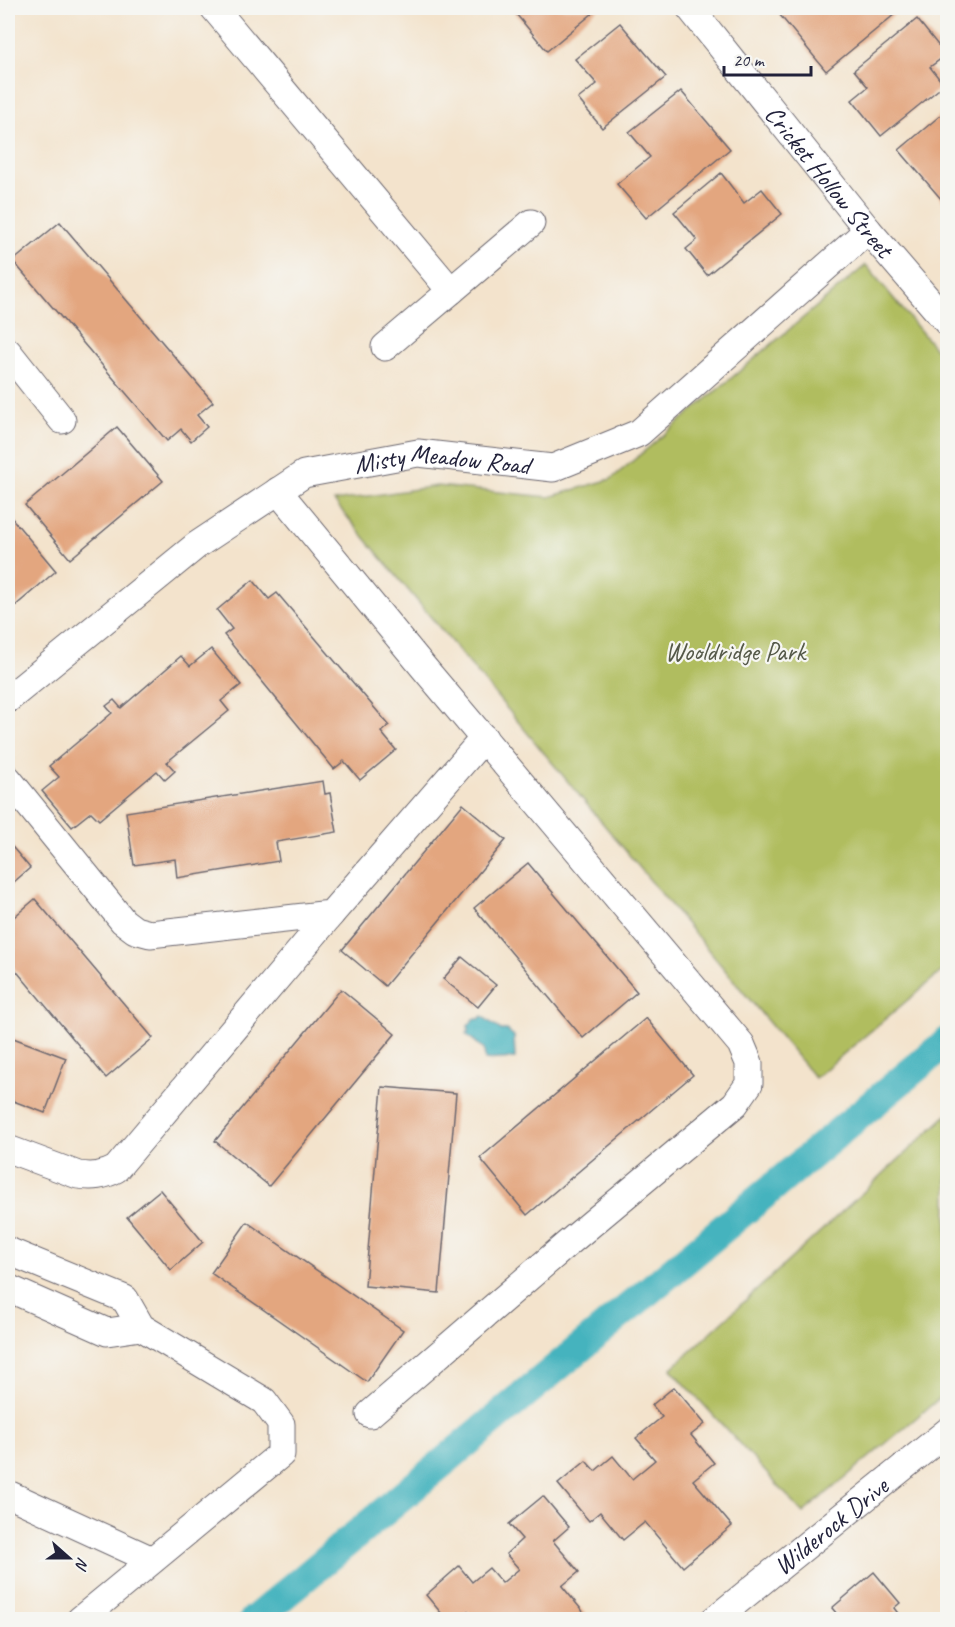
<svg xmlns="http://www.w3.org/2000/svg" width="955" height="1627" viewBox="0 0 955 1627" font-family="Caveat,sans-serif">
  <rect width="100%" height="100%" fill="#f6f6f2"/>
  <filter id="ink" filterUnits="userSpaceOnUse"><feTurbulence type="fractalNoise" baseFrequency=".0167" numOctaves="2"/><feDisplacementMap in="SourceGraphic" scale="12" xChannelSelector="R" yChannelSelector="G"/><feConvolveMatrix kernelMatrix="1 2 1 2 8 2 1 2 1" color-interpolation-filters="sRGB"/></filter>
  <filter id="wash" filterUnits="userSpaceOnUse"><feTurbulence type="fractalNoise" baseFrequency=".008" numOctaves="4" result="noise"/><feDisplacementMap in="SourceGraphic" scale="24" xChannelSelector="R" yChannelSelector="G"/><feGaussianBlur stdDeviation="1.35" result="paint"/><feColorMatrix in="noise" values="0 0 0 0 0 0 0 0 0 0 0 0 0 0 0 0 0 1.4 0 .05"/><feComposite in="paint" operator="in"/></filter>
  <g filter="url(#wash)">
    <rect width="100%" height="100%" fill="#f3e3cc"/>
    <g fill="#b0bd5f" stroke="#69704d" stroke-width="1.5">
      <polygon points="866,265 947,363 947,967 815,1078 334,501 437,486 549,497 611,479"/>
      <polygon points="947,1115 947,1392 803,1513 671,1369"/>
    </g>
    <polygon fill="#44b3be" stroke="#336a7c" stroke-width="1.5" points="482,1016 501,1030 507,1030 514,1036 515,1058 485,1060 484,1049 466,1034 469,1030 468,1026 474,1019 479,1019"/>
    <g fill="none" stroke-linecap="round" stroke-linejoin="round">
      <polyline stroke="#44b3be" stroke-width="30" points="254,1620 948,1041"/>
    </g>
    <g id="blocks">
      <g fill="#e3a67f">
        <polygon points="511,8 599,8 547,51"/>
        <polygon points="787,8 900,8 901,9 826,71 779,14"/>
        <polygon points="917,19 946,55 930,67 944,85 881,136 852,100 868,87 854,70"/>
        <polygon points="620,23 666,77 602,128 578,99 597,84 575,59"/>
        <polygon points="681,91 730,149 646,218 617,184 650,157 629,132"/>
        <polygon points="948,109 948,207 899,150"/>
        <polygon points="721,173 744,203 762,189 782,214 707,275 686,249 697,240 674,212"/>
        <polygon points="60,222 213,402 197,415 207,427 191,441 181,429 167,441 13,261"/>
        <polygon points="117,427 163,481 70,559 25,505"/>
        <polygon points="10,516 56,571 8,612 8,519"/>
        <polygon points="253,580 269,599 277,593 389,725 381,732 396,750 360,780 344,761 334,769 224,635 232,629 217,610"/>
        <polygon points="211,649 241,685 221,701 229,711 167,762 175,771 165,780 157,771 99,820 91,812 72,827 42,791 59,777 49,766 112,713 106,706 114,700 121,708 181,656 190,666"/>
        <polygon points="323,781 325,794 330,793 337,832 276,842 279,861 177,878 175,859 134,865 126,812"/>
        <polygon points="463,804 506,840 385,986 342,950"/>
        <polygon points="8,842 30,868 8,887"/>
        <polygon points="528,863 637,992 583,1038 474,908"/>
        <polygon points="35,899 153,1038 106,1078 8,961 8,922"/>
        <polygon points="462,957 496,985 478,1007 443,979"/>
        <polygon points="341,989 395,1034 269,1186 215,1141"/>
        <polygon points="646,1018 693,1075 527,1215 480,1158"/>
        <polygon points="8,1036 66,1058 45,1113 8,1099"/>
        <polygon points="382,1087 456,1093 439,1293 365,1286"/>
        <polygon points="160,1190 203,1242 171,1270 127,1217"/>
        <polygon points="247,1222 403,1330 367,1382 211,1273"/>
        <polygon points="674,1387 705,1424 691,1435 714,1463 693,1480 732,1526 683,1567 645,1522 623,1540 600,1512 589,1521 558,1484 586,1461 595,1471 613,1456 632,1479 655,1460 636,1438 662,1417 652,1405"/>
        <polygon points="543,1496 569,1527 553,1541 579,1572 562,1586 590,1620 475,1620 468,1611 459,1620 447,1620 426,1595 459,1566 472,1582 489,1568 502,1583 519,1569 506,1554 522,1539 509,1524"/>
        <polygon points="874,1572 900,1603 894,1608 903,1620 842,1620 832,1608"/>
      </g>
    </g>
  </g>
  <g filter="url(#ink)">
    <use href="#blocks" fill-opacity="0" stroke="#6b666e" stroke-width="1.5"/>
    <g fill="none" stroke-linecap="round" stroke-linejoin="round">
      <g stroke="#6b666e" stroke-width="29">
        <g id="minor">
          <polyline points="214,8 451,291"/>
          <path id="s1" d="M690 8 868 230 948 323"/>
          <polyline points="385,347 531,223"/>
          <polyline points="8,352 62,420"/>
          <polyline points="278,491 424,668 741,1044 749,1063 749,1084 735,1104 566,1245 370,1414"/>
          <path id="s2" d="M8 699 197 545 304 474 418 453 553 468 639 433 868 230"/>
          <polyline points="8,779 123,921 135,930 150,934 331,914 484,738"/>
          <path d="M8 1149 78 1175C93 1177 103 1176 116 1169L331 914"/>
          <polyline points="8,1251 125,1299 141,1327 264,1401 281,1424 281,1454 80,1620"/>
          <polyline points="8,1288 107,1332 141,1327"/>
          <polyline points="8,1494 152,1560"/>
          <path id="s3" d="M714 1620 948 1431"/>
        </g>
      </g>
      <use href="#minor" stroke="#fff" stroke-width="27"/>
    </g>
  </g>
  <g text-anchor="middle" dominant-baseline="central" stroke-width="4.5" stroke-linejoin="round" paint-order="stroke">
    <g font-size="26" fill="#22223b" stroke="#f6f6f2">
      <text stroke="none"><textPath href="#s1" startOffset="222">Cricket Hollow Street</textPath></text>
      <text stroke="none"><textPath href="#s2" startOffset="512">Misty Meadow Road</textPath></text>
      <text stroke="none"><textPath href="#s3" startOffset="150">Wilderock Drive</textPath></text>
    </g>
    <g font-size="26" fill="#545848" stroke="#f6f6f2">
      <text x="735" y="651">Wooldridge Park</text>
    </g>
  </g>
  <rect width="955" height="1627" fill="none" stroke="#f6f6f2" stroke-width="30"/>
  <g transform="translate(69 1558) rotate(111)" stroke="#f6f6f2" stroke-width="4.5" paint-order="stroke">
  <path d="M0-4.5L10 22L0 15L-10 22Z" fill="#22223b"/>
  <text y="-9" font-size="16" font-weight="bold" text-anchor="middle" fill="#22223b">N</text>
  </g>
  <path d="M724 66v9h87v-9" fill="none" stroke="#22223b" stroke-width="3"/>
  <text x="733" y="66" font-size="18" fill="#22223b" stroke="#f6f6f2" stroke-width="4.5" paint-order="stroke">20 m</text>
</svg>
